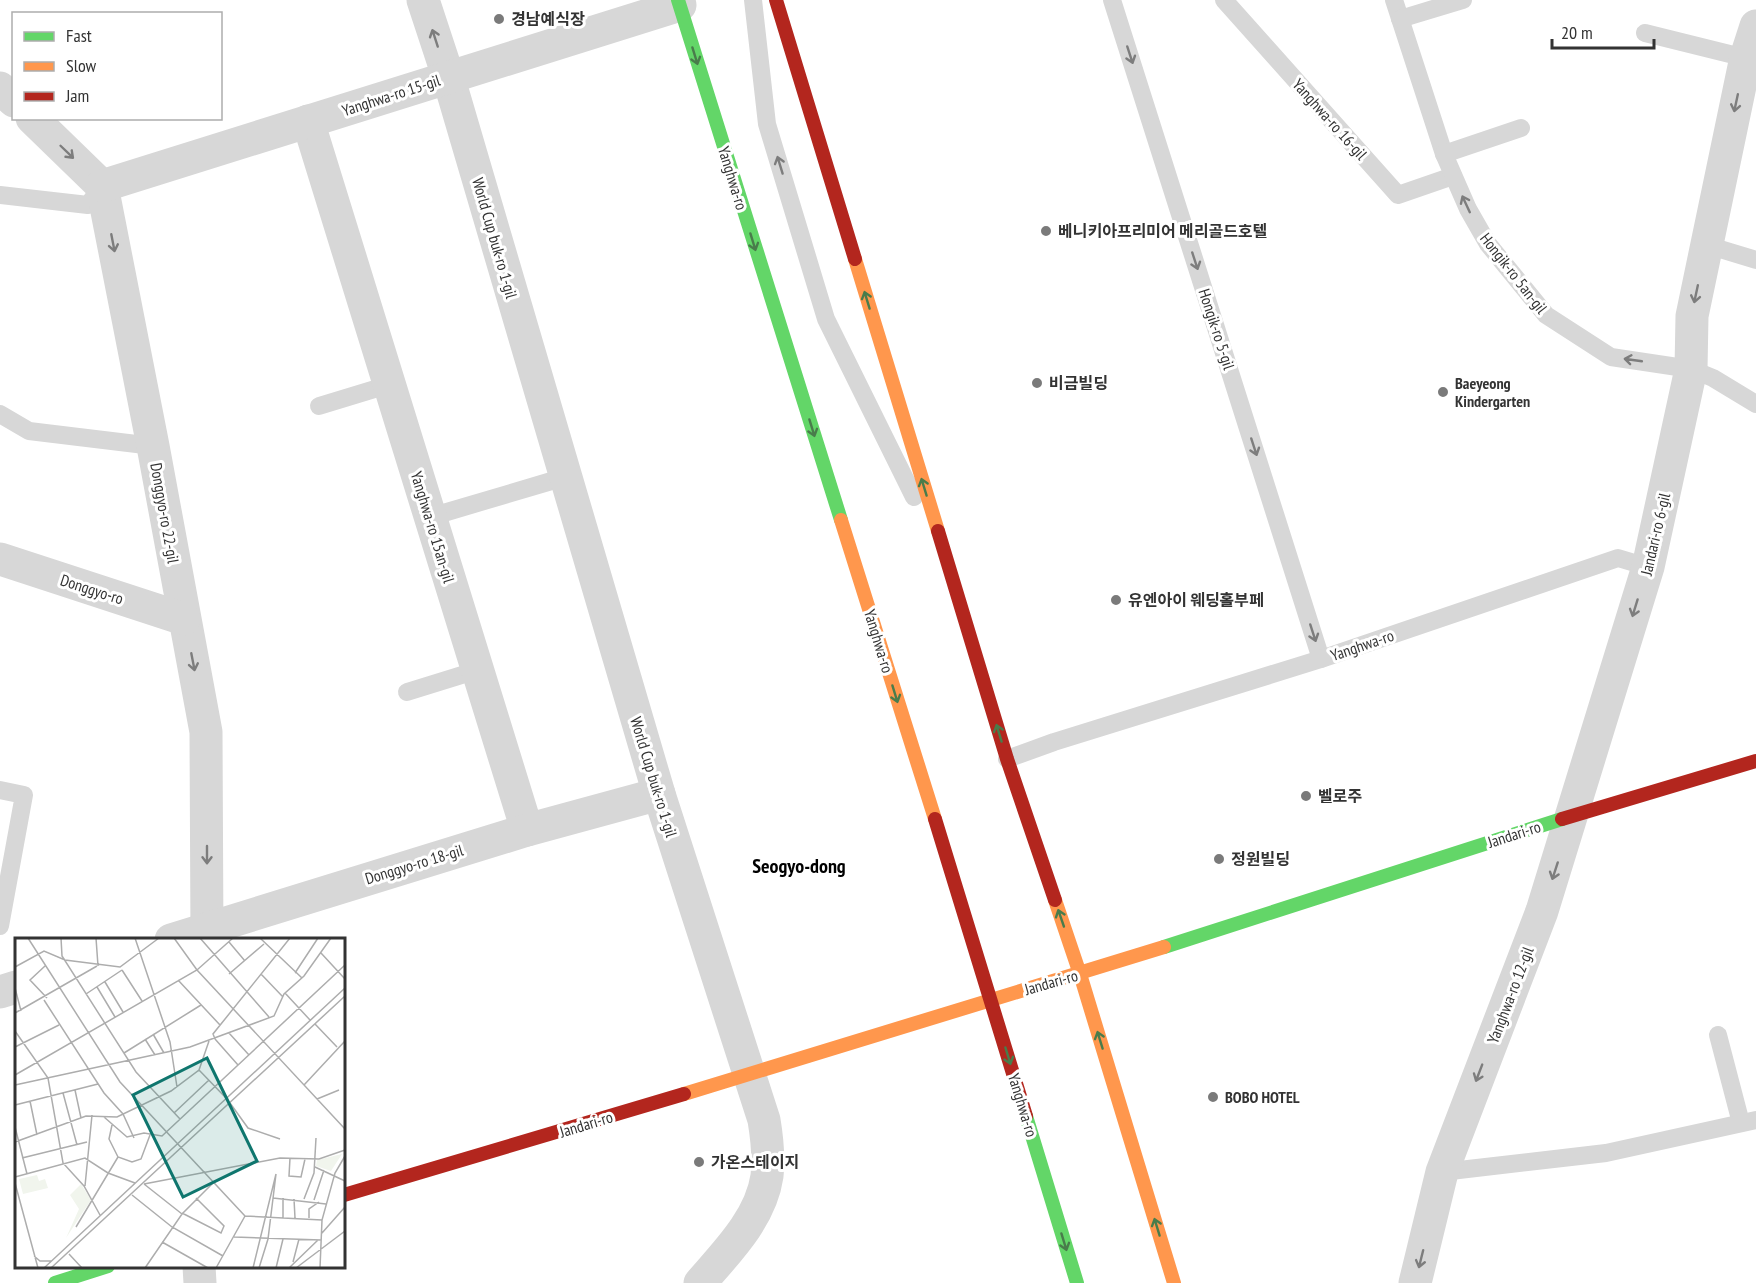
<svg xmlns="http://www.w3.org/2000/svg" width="1756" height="1283" viewBox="0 0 1756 1283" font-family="'PT Sans Narrow','Noto Sans KR',sans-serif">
  <rect width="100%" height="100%" fill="#fff"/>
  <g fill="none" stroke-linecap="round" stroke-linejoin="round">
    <g stroke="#d7d7d7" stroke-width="18">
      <polyline points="753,0 767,124 826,319 914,497"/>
      <polyline points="1112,0 1321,659"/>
      <polyline points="1224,0 1398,195 1453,176"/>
      <polyline points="1394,0 1444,154 1468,209 1488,244 1546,315 1611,357 1691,369 1713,378 1756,404"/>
      <polyline points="1400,19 1463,0"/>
      <polyline points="1645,33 1754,60"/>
      <polyline points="1444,154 1521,128"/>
      <polyline points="0,195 88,205 102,186"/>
      <polyline points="1707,245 1756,260"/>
      <polyline points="319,406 388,385"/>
      <polyline points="0,414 29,431 153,446"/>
      <polyline points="430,517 565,477"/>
      <polyline points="407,692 478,670"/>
      <polyline points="1007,759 1054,742 1321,659 1618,558 1648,567"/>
      <polyline points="0,790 24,795 0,926"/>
      <polyline points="1718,1035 1741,1123"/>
      <polyline points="1442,1172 1606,1153 1756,1120"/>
    </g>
    <g stroke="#d7d7d7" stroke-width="33">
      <path d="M423 0 448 76 659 794 764 1120C767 1138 769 1157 767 1176 761 1218 727 1252 700 1283"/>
      <polyline points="0,88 14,101"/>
      <polyline points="32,118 102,186 153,446 206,732 207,940"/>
      <polyline points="308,121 527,830"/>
      <polyline points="102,186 680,5"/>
      <polyline points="0,559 184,619"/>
      <polyline points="171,940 527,830 659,794"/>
      <polyline points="0,992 16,987"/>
      <polyline points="199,1266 200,1283"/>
      <polyline points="1415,1283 1442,1172 1542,911 1648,567 1691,369 1692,316 1746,57 1756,26"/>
    </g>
    <g stroke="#63d668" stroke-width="14">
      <polyline points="678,0 841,520"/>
      <polyline points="1164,947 1562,819"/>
      <polyline points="1026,1116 1077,1283"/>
      <polyline points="55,1283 108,1266"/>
    </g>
    <g stroke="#ff974d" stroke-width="14">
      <polyline points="855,259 938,531"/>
      <polyline points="841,520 935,819"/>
      <polyline points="1055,900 1080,974 1174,1283"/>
      <polyline points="684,1094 1164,947"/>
    </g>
    <g stroke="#b3261e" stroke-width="14">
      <polyline points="776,0 855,259"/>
      <polyline points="938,531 1007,759 1055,900"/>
      <polyline points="935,819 1026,1116"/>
      <polyline points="1562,819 1756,761"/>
      <polyline points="344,1195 684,1094"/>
    </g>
  </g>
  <defs><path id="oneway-shaft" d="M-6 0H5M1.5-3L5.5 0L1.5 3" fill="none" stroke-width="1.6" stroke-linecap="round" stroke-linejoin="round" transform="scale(1.5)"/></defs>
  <g stroke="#7d7d7d">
    <use href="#oneway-shaft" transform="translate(435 38) rotate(-108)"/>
    <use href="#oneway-shaft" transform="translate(1130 55) rotate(72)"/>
    <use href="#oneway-shaft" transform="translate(1736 103) rotate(102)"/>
    <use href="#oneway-shaft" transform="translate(67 152) rotate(44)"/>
    <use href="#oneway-shaft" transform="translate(780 165) rotate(-107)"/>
    <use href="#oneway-shaft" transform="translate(1466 204) rotate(-115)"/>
    <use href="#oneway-shaft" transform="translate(113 243) rotate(79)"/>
    <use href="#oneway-shaft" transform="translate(1195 261) rotate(72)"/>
    <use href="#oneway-shaft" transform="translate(1696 294) rotate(102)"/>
    <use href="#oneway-shaft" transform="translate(1633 360) rotate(-172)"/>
    <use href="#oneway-shaft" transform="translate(1254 447) rotate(72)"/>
    <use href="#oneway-shaft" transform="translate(1635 608) rotate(107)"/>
    <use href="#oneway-shaft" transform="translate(1313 633) rotate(72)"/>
    <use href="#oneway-shaft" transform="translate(193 662) rotate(79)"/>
    <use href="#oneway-shaft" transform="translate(207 855) rotate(90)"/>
    <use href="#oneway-shaft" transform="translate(1555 871) rotate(108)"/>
    <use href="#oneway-shaft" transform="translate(1479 1073) rotate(111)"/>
    <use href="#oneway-shaft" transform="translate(1421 1259) rotate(104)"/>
  </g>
  <g stroke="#497c4b">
    <use href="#oneway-shaft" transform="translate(695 56) rotate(73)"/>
    <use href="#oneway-shaft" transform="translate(753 242) rotate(73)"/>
    <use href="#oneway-shaft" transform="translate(867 300) rotate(-107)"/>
    <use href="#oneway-shaft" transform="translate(812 428) rotate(73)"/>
    <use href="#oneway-shaft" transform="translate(924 487) rotate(-107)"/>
    <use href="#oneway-shaft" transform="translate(895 694) rotate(73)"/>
    <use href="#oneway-shaft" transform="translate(999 733) rotate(-107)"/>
    <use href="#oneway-shaft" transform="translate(1061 918) rotate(-109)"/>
    <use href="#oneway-shaft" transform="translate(1100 1040) rotate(-107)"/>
    <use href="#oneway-shaft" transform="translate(1008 1056) rotate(73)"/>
    <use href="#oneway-shaft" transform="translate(1157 1227) rotate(-107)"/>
    <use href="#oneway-shaft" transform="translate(1064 1242) rotate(73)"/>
  </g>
  <g fill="#7a7a7a" stroke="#fff" stroke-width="2">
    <circle cx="499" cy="19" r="6"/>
    <circle cx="1046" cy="231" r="6"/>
    <circle cx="1037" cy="383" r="6"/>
    <circle cx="1443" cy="392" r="6"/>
    <circle cx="1116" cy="600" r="6"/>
    <circle cx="1306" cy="796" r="6"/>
    <circle cx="1219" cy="859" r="6"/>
    <circle cx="1213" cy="1097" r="6"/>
    <circle cx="699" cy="1162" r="6"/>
  </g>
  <g text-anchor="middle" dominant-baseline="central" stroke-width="6" stroke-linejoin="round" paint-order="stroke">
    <g font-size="16" font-weight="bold" fill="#333" stroke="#fff" text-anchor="start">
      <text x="511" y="19">경남예식장</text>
      <text x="1058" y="231">베니키아프리미어 메리골드호텔</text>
      <text x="1049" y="383">비금빌딩</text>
      <text x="1455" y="383">Baeyeong<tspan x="1455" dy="18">Kindergarten</tspan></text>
      <text x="1128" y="600">유엔아이 웨딩홀부페</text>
      <text x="1318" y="796">벨로주</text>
      <text x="1231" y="859">정원빌딩</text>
      <text x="1225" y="1097">BOBO HOTEL</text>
      <text x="711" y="1162">가온스테이지</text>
    </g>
    <g font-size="16" fill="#333" stroke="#fff">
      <text transform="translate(391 95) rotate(-18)">Yanghwa-ro 15-gil</text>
      <text transform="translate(1330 119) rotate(48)">Yanghwa-ro 16-gil</text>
      <text transform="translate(733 178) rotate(73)">Yanghwa-ro</text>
      <text transform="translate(495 238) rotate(74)">World Cup buk-ro 1-gil</text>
      <text transform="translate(1514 273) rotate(52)">Hongik-ro 5an-gil</text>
      <text transform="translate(1217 329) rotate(72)">Hongik-ro 5-gil</text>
      <text transform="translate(165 513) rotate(80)">Donggyo-ro 22-gil</text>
      <text transform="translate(433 527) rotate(73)">Yanghwa-ro 15an-gil</text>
      <text transform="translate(1655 534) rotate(-77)">Jandari-ro 6-gil</text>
      <text transform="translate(92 589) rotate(18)">Donggyo-ro</text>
      <text transform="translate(879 641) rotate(73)">Yanghwa-ro</text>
      <text transform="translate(1362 645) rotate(-19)">Yanghwa-ro</text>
      <text transform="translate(654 777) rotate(73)">World Cup buk-ro 1-gil</text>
      <text transform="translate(1514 834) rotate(-18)">Jandari-ro</text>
      <text transform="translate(414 864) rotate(-17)">Donggyo-ro 18-gil</text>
      <text transform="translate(1051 982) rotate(-16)">Jandari-ro</text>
      <text transform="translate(1510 995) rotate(-69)">Yanghwa-ro 12-gil</text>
      <text transform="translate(1023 1105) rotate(73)">Yanghwa-ro</text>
      <text transform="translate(586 1124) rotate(-17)">Jandari-ro</text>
    </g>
    <g font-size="20" font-weight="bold" fill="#000" stroke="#fff">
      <text x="799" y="866">Seogyo-dong</text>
    </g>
  </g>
  <g transform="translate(15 938)">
    <rect width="330" height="330" fill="#fff"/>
    <path d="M327 216 316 233 301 228 302 222ZM22 237 24 243 30 241 33 250 8 256 4 241ZM66 246 76 262 51 300 64 271 55 257Z" fill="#f1f5ed"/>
    <path fill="none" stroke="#adadad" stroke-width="1.5" d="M13 0 105 144 230 278 307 282M46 0 47 18 121 134 165 181M81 0 83 28M120 0 155 104 162 149M159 0 182 32 330 191M185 0 254 79M245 0 287 40M214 4 230 23M306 15 330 41M30 28 15 42 32 60M0 29 29 13 50 22 105 29 144 0M107 32 127 63M280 35 303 0M214 36 249 6M246 36 268 59M163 42 205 87M90 44 108 74M82 49 100 79M0 50 6 73M270 55 295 82M71 56 107 32M29 62 89 155 108 176 119 200M0 75 82 28M300 86 322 109M0 93 33 140 48 225 69 248 85 277M214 95 234 117M138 96 149 115M130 101 140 117M200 101 198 96 275 0M200 101 223 127M0 109 44 87M109 115 186 67M184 132 211 160M0 137 182 32 218 0M0 147 175 109 259 78 269 56 289 38 316 0M289 147 330 103M60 152 66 180M48 155 62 207M302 161 324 152M15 163 22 197M215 165 233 190 265 201M0 167 83 146M159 175 194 142M89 179 112 199 129 195 147 198 330 27M97 187 94 201 103 219 117 224 126 221 135 197M0 189 12 236M0 204 71 178 102 179 156 153 184 132 194 103M7 220 72 204M275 220 274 238 286 239 290 221M300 229 330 243M0 239 70 220 93 235 120 245M0 245 23 330M129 246 265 220 304 221 330 212M129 246 167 276M70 248 77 177M117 257 157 289 208 318M258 260 311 266M279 261 280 280M289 261 299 235 301 200M299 262 309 232M167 275 206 295 209 288 181 260M268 280V260M294 280V271L304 264M61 289 103 219M307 295 330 269M219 299 306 302M147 304 193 330M54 316 67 330M19 318 25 323H37M278 324 284 301M29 330 330 50M36 330 330 58M130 330 167 276 198 245M201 330 230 278M238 330 261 236M244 330 253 301 261 236M261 330 268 301M274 330 303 302M281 330 330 293M305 330 307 282 320 235 330 218"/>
    <path fill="#0f766e" fill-opacity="0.15" stroke="#0f766e" stroke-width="3" d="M192 120 242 223 168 259 118 157Z"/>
    <rect width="330" height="330" fill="none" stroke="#333" stroke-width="3"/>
  </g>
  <rect x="12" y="12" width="210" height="108" fill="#ffffff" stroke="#adadad" stroke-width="1.5"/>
  <rect x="24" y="32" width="30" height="9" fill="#63d668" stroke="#adadad" stroke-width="1.5"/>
  <text x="66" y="42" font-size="18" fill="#333333">Fast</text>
  <rect x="24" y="62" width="30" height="9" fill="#ff974d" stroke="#adadad" stroke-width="1.5"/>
  <text x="66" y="72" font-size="18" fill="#333333">Slow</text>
  <rect x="24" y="92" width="30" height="9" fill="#b3261e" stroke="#adadad" stroke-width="1.5"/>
  <text x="66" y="102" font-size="18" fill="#333333">Jam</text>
  <path d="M1552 39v9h102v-9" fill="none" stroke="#333333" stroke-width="3"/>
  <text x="1561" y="39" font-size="18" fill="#333333" stroke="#ffffff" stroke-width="4.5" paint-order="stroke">20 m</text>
</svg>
